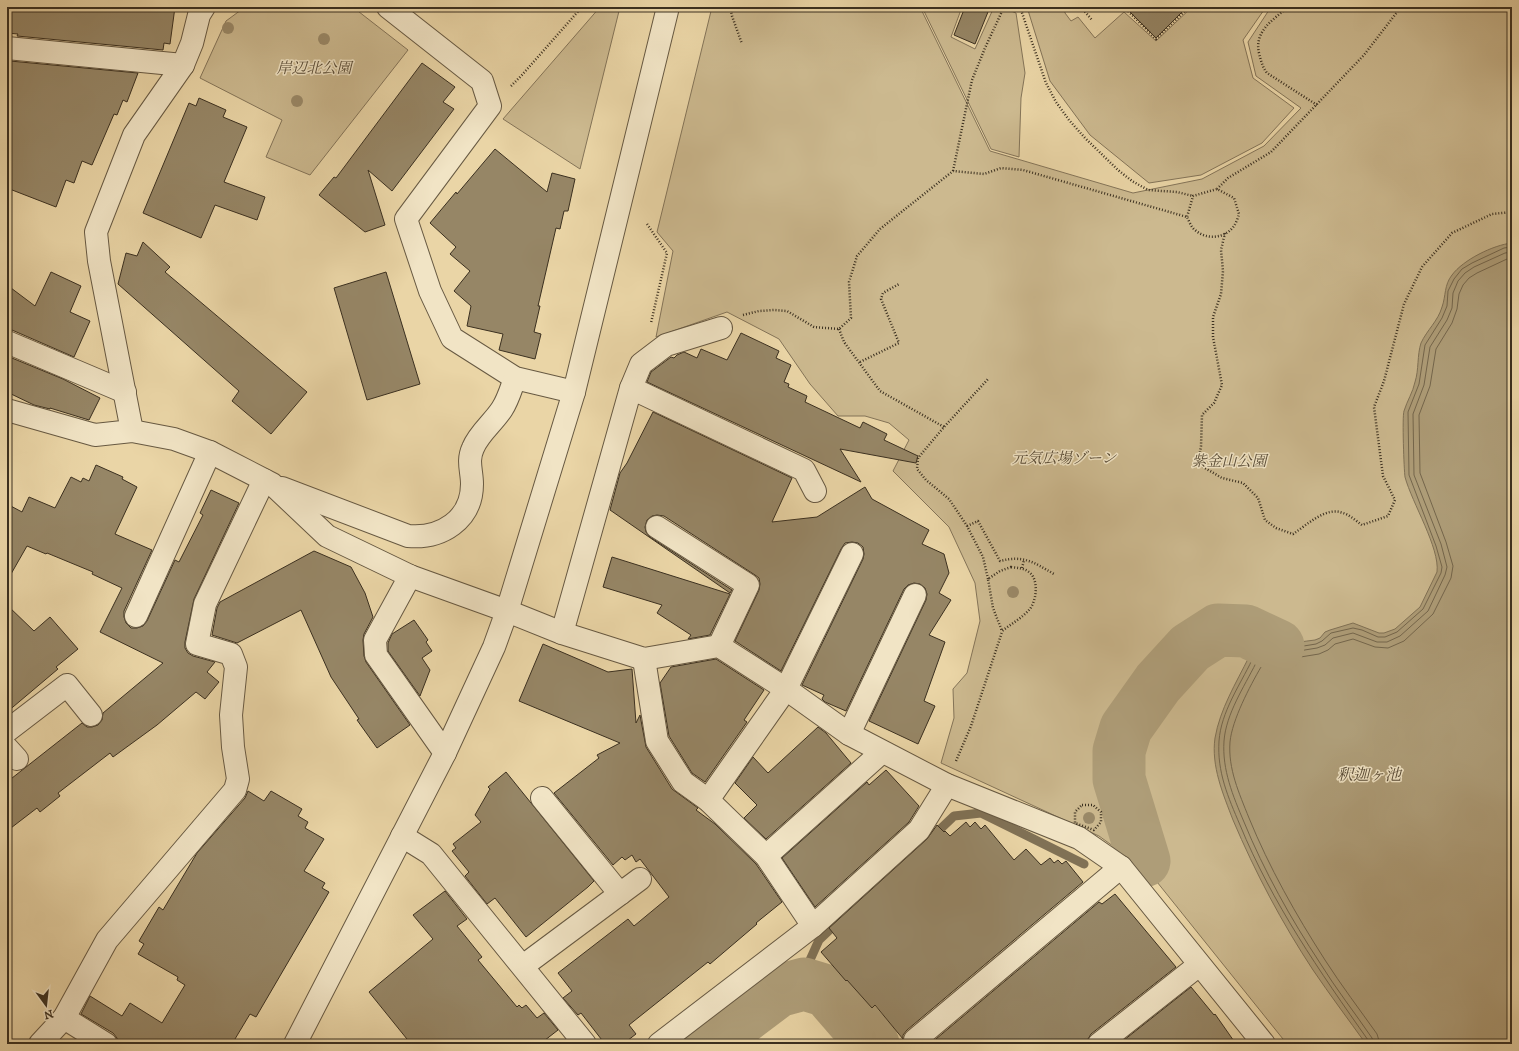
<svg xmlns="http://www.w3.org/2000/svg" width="1519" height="1051" viewBox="0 0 1519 1051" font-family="'IM FELL DW Pica','Noto Serif JP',serif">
  <rect width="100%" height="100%" fill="#ead5a6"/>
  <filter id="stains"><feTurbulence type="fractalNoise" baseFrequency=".005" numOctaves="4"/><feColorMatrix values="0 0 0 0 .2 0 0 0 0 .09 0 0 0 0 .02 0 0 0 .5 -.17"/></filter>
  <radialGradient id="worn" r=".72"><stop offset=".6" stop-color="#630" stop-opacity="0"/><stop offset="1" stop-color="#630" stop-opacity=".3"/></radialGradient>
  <g fill="#ccb98f" stroke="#847458">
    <polygon points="245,7 354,8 408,50 310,175 266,157 282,120 200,78 226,21"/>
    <polygon points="600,7 620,7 580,169 503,119"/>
    <polygon points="712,7 920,7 990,151 1133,193 1202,179 1264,146 1301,108 1256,76 1248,42 1271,7 1512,7 1512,1044 1287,1044 1149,872 1099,836 941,763 954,718 953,689 967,673 980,621 975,583 949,527 893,471 909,440 889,423 865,416 838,416 810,384 779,339 727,312 656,337 673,251 657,232"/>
    <polygon points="922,7 962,7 951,37 975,49 994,7 1001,7 1016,13 1025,73 1021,98 1019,157 991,149"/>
    <polygon points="1027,7 1064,7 1065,13 1071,21 1078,17 1095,38 1124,12 1156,41 1192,7 1266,7 1243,40 1253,78 1294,108 1262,143 1201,175 1149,183 1090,135 1050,81"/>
  </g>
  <path fill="#ae9d78" stroke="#807155" d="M1512 243V1044H1366C1348 1019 1330 995 1313 970 1282 923 1255 872 1233 820 1223 794 1211 766 1215 738 1220 709 1236 683 1249 657 1266 644 1294 643 1315 640L1320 638 1325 632 1330 630 1353 623 1379 633H1384L1395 629 1420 607 1437 572C1440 548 1412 503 1405 477 1404 470 1402 417 1404 411 1407 401 1413 392 1415 382 1419 370 1417 355 1421 343 1427 330 1438 321 1442 307 1446 296 1444 285 1452 275 1463 260 1493 245 1512 243Z"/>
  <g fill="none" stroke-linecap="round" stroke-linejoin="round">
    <g stroke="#74664c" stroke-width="1">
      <path d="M1369 1044 1368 1040C1320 972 1272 903 1240 825 1228 797 1217 772 1219 741 1221 712 1240 685 1252 660L1256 657 1279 650 1316 644 1322 641 1331 633 1353 628 1362 630 1378 637H1385L1397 632 1423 609 1441 573 1442 567 1436 546 1409 475 1408 412 1419 384 1425 345 1442 318 1447 306 1448 291 1454 279 1462 269 1472 263 1504 248 1512 247"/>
      <path d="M1374 1044 1372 1038C1355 1013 1336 989 1320 963 1291 919 1264 871 1244 822 1233 796 1222 770 1224 741 1226 714 1244 687 1256 663L1258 661 1280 654 1317 648 1325 645 1333 638 1353 633 1377 642H1387L1400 636 1428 611 1445 575 1447 567 1441 544 1414 475 1413 414 1424 385 1430 347 1447 320 1452 308 1453 293 1458 281 1465 273 1474 267 1505 253 1512 252"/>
      <path d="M1380 1044 1377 1034C1360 1010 1341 985 1325 960 1296 915 1269 867 1249 818 1239 793 1228 769 1230 742 1232 720 1250 686 1261 667L1282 660 1319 654 1328 650 1335 644 1353 639 1375 647 1388 648 1404 641 1433 614 1451 578 1453 566 1446 542 1420 473 1419 415 1430 386 1436 349 1452 323 1457 309 1459 294 1463 285 1469 278 1477 273 1507 259 1512 258"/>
    </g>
    <g stroke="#807155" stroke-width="9">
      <polyline points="933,836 954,816 981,813 1084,864"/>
      <polyline points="810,960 819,940 839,921"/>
    </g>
    <g stroke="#ae9d78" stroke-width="53">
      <polyline points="1144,861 1119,779 1119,751 1126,728 1158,683 1190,648 1218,630 1246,631 1278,646"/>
      <polyline points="708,1044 778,991 804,984 827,991 873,1044"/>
    </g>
  </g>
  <g fill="#968666" stroke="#3b3020">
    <polygon points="7,7 175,7 170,44 164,43 163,50 17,36 18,34 7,33"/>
    <polygon points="965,7 990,7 975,44 954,35"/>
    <polygon points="1125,7 1187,7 1156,38"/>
    <polygon points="10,61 138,73 127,102 123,100 117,115 114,114 92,165 82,161 74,183 66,180 56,207 7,188 7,69"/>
    <polygon points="422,63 455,87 443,102 454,109 392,191 368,170 385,225 365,232 319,195 334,177 336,178"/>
    <polygon points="199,98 226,110 223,117 247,127 224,182 265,197 257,220 215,205 201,238 143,213 189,103 196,106"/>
    <polygon points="495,149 547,192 552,173 575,179 568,211 564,211 560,229 556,228 538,306 540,306 534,332 541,334 535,359 499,350 503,334 467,326 471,306 454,291 470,271 450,254 456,247 430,223 456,192 457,194"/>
    <polygon points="143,242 170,267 165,272 307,392 271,434 232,401 239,391 118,284 126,253 137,256"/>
    <polygon points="51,272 81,286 70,312 90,321 74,357 12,330 7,330 7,285 35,306"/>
    <polygon points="386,272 420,384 367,400 334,288"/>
    <polygon points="741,333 779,351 776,358 791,365 784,382 789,384 788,387 807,396 805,402 860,428 863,422 887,434 884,440 918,456 916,463 840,449 861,482 647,382 651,372 671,357 674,358 677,355 684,352 697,358 701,349 727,360"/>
    <polygon points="7,356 63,379 100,398 89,420 50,408 50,409 34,405 7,392"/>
    <polygon points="653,412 792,478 772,522 817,517 865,487 872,499 929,530 922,544 944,554 949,573 939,593 951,600 929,635 945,642 924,701 935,706 918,744 869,721 926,600 927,594 925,588 920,584 914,583 908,585 904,589 846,711 825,702 822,699 824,695 802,685 863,559 864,554 863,547 858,543 852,542 845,543 841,549 781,671 735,641 759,590 760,584 759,578 755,575 664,516 657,515 652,516 647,520 645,527 646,532 650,537 732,590 730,593 610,510 620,473 627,463"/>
    <polygon points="96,465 123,477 122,479 137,487 115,534 152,550 124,611 124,617 126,623 131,628 137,628 143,626 147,621 175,560 179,562 203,515 200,513 211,490 239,503 194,599 185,642 185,648 188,653 193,656 215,662 207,672 219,682 205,699 196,692 157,725 113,757 110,753 58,793 60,796 40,812 37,808 7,831 7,782 82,723 87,727 92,727 98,725 102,720 103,713 163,663 100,632 122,588 92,574 93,572 47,553 46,554 27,546 7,581 7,504 22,512 29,497 55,508 71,477 81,482 83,478 89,481"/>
    <polygon points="314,551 351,567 365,593 373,617 364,634 363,640 364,656 366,662 410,725 377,748 357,720 359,719 331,677 301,610 237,643 212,635 217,608 220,602"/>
    <polygon points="612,557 730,594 710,635 688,639 691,635 657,613 662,605 603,587"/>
    <polygon points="7,605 34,631 50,617 78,649 56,667 58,669 7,712"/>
    <polygon points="414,620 428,640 426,642 432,651 422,658 430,670 420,696 388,651 388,643 392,634"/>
    <polygon points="543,644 608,672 632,669 636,723 640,715 646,747 672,789 698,808 696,810 715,824 756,864 782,902 756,923 757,924 710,964 708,962 629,1025 636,1034 623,1044 605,1044 581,1013 578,1015 563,998 572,991 558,973 628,919 634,926 669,897 640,859 636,862 632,855 625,860 622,857 613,865 554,793 599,758 597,755 620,743 519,701"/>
    <polygon points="716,659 764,690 744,720 747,722 705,782 692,773 669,736 660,683 671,667"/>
    <polygon points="818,727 826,733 851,763 766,839 744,818 757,805 735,783 753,757 768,773"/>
    <polygon points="886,770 919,806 909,822 815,907 782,858 867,782 869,785"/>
    <polygon points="506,772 594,881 588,887 526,937 495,898 487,904 465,876 469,872 452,851 456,848 453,844 481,822 475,815 490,789 488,787"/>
    <polygon points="248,791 264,801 271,791 302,809 298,816 308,822 305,828 324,839 304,871 325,883 322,888 329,892 256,1017 250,1014 232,1044 118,1044 117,1038 113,1033 81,1014 90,996 122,1016 130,1003 162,1023 185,985 177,980 178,977 138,954 144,944 139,941 159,907 163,910 197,853 245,798"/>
    <polygon points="966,822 970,827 975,822 981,829 985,825 1014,860 1026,849 1041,865 1050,858 1054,863 1058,860 1062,864 1066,861 1083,882 907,1030 903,1035 903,1039 875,1005 872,1008 847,980 846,981 821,952 837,938 829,928 927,839 937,825 944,832 945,831 950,836"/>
    <polygon points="445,891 467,919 457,926 482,957 478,960 517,1007 519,1005 522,1008 526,1005 537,1018 544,1013 558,1030 540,1044 411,1044 369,992 433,939 413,915"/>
    <polygon points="1115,894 1176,967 1091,1034 1088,1039 1087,1044 930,1044 1099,902 1102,904"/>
    <polygon points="1191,987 1214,1015 1215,1014 1236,1044 1119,1044"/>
  </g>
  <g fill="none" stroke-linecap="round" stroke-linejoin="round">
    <g stroke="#675942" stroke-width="24">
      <g id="minor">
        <polyline points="388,7 482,81 490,106 406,219 430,291 452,338 515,378 574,392"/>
        <polyline points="7,48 183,65"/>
        <polyline points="7,342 125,392"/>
        <polyline points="631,388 641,364 666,345 721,328"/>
        <polyline points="7,410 95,435 132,431 174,439 210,452 272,484 327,536 410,576 507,611 562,633 644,659 719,646 786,689 849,734 947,785 1079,838 1121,867 1264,1044"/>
        <polyline points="132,431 99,261 96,232 134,135 183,65 192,43 199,15 204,7"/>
        <path d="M282 488 408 536C441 539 472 520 472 484 472 471 467 461 473 448 479 433 493 423 502 409 508 400 511 389 515 378"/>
        <polyline points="657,527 748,585 719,646"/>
        <polyline points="410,576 375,640 376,655 445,753"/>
        <polyline points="136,616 210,452"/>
        <polyline points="562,633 631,388 804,470 815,491"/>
        <polyline points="644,659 657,741 683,782 708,800 766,856 813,926"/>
        <polyline points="7,731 67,685 91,715"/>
        <polyline points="849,734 915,595"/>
        <polyline points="7,748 17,759"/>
        <polyline points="542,798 620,894"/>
        <polyline points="708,800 786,689 852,554"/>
        <polyline points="402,836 431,854 585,1044"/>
        <polyline points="766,856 882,752"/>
        <polyline points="523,966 640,879"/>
        <polyline points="64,1018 106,1044"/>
        <polyline points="915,1040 1121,867"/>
        <polyline points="40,1044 64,1018 107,940 235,790 238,779 233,747 231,715 236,667 231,654 197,644 205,604 264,480"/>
        <polyline points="295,1044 445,753 494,647 507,611 574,392 668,7"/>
        <polyline points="659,1044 813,926 919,830 947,785"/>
        <polyline points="1099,1044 1199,965"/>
      </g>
    </g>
    <g stroke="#3b3020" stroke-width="2.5" stroke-dasharray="1 2" stroke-linecap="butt">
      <polyline points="730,7 732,16 742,44"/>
      <polyline points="1020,7 1046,83 1056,102 1069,120 1085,138 1118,170 1132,181 1148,190 1177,192 1193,196"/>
      <polyline points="1081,7 1092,20"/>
      <polyline points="1100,7 1104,11"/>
      <polyline points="1124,7 1156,39 1189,7"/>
      <path d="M1288 7C1273 20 1254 31 1259 53 1261 61 1262 66 1267 73L1317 105"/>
      <polyline points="511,86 522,75 582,7"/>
      <polyline points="953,171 972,80 985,48 1004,7"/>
      <polyline points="1217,189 1228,178 1271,152 1364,55 1401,7"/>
      <polyline points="647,224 667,253 651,323"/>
      <path d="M1225 233 1221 250 1223 271 1221 294 1213 317V337L1222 385 1214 403 1202 415 1201 446 1198 464 1222 478 1243 483 1258 498 1265 520 1276 528 1293 534C1307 525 1326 506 1343 513 1350 515 1356 521 1362 525L1388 516 1395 500 1383 476 1374 407 1384 381 1404 304 1422 267 1452 233 1492 214 1512 212"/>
      <path d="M743 315 759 311 774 310 787 311 814 327 839 329 851 318 849 282 857 256 880 229 953 171 984 174 1001 168 1023 170 1187 217C1189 221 1191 227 1195 230 1206 240 1225 239 1234 226 1236 223 1238 218 1239 214L1234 198 1217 189 1193 196 1187 217"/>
      <polyline points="839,329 844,342 880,391 944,427"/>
      <polyline points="860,362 899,343 881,299 883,293 899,284"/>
      <path d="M967 526 978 521 1000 561C1024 555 1033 562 1054 574"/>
      <path d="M1011 567C1018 568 1024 568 1029 572 1039 579 1037 601 1029 610 1022 618 1011 624 1002 631L993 608 988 579 1000 571Z"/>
      <polyline points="1022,568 1024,560"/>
      <polyline points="988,579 983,557 967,526 949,499 926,480 917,469 918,458 944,427 989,378"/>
      <polyline points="956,761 971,726 1002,632"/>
      <polygon points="1082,805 1093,805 1101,812 1101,822 1094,830 1075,823 1075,812"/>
    </g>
    <use href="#minor" stroke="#f1e4c5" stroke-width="22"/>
  </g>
  <g fill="#9a8968">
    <circle cx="228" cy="28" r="6"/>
    <circle cx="324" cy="39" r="6"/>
    <circle cx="297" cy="101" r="6"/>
    <circle cx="1013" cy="592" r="6"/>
    <circle cx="1089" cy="818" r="6"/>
  </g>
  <g text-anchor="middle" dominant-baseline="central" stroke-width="3" stroke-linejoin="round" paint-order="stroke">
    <g font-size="15" font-style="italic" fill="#584b36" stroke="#f1e4c5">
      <text x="314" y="68">岸辺北公園</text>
      <text x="1064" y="458">元気広場ゾーン</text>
      <text x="1229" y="461">紫金山公園</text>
    </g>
    <g font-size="16" font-style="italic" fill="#584b36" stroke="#f1e4c5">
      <text x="1369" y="775">釈迦ヶ池</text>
    </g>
  </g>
  <rect width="1519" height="1051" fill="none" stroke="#ead5a6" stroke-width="24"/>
  <rect x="8" y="8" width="1503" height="1035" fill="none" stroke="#3b3020" stroke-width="2"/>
  <rect x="12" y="12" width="1495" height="1027" fill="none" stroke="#3b3020"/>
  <g transform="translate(46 1005) rotate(165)" stroke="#f1e4c5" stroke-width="3" paint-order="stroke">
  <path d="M0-3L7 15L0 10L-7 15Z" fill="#3b3020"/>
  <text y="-6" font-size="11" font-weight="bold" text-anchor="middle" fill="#3b3020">N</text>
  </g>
  <rect width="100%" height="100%" filter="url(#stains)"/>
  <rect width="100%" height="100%" fill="url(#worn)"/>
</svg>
